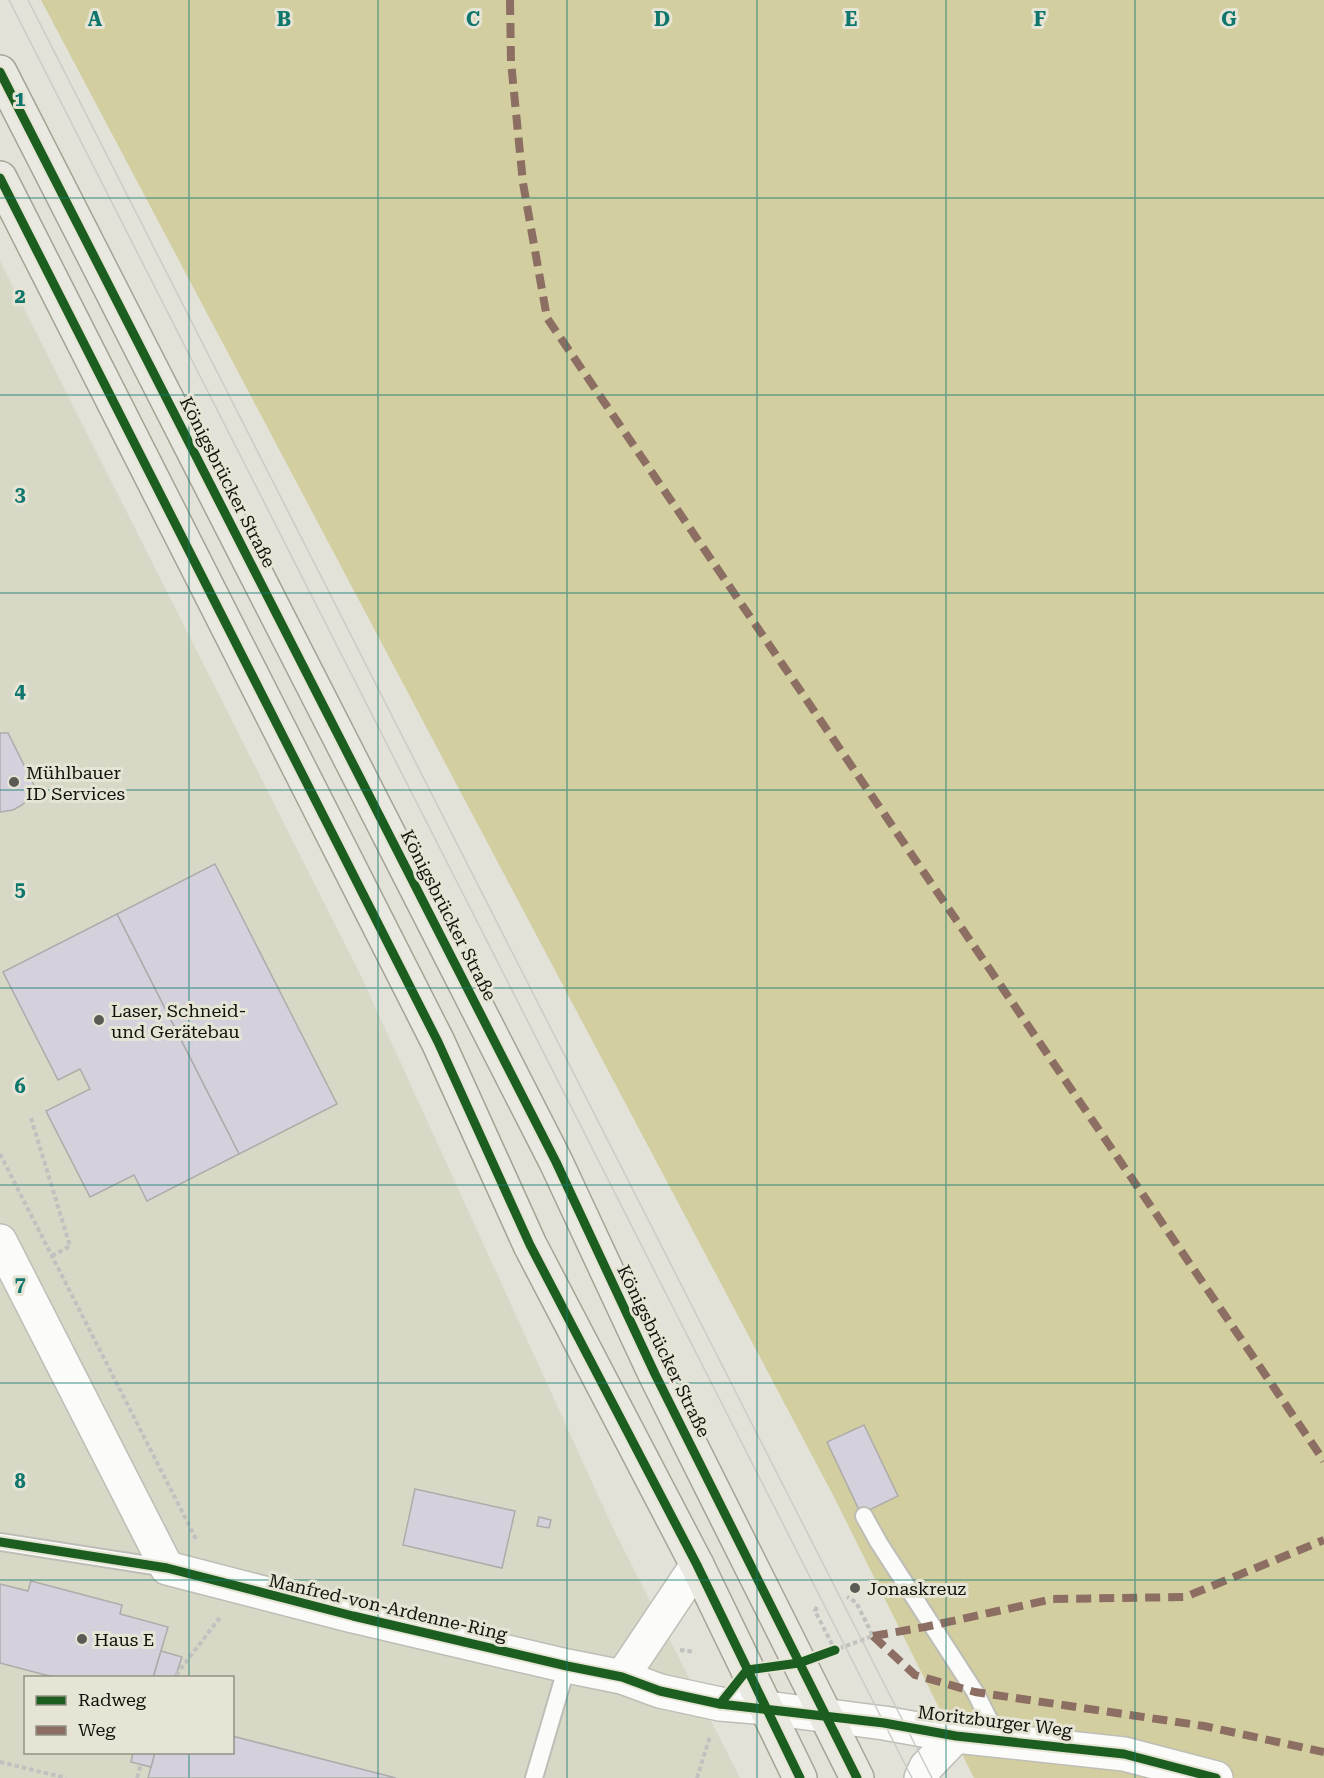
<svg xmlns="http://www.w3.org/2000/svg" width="1324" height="1778" viewBox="0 0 1324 1778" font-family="'Roboto Serif',serif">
  <rect width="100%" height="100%" fill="#e2e2d9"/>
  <path fill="#d8d8c7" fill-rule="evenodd" d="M0 261 362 978 613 1528 740 1778H0ZM26 1678H232V1752H26Z"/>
  <polygon fill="#d2cea0" points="41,0 1324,0 1324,1778 974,1778 834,1497"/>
  <g fill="#d4d1dd" stroke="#acacaa" stroke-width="1.5">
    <polygon points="0,733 8,733 37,791 22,805 13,810 0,812"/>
    <polygon points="215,864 337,1104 239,1154 117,914"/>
    <polygon points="117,914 239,1154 147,1201 134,1175 90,1197 46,1111 90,1089 80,1069 58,1080 3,972"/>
    <polygon points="864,1425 898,1496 861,1514 827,1442"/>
    <polygon points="415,1489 515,1511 502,1568 403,1545"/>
    <polygon points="539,1517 551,1520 549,1528 537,1526"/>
    <polygon points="31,1581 122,1605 120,1614 168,1627 153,1678 57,1678 0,1663 0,1584 28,1591"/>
    <polygon points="161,1651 182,1657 175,1678 153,1678"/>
    <polygon points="232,1736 396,1778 148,1778 155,1752 232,1752"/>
    <polygon points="133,1752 155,1752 151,1767 131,1762"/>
  </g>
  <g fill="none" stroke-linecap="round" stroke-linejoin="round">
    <g stroke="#bebdb6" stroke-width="20">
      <g id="lane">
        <polyline points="864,1516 879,1543 975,1692 999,1739"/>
        <polyline points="0,1542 167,1568"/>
        <polyline points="534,1778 567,1666"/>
      </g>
    </g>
    <g stroke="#bebdb6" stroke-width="36">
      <g id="street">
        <polyline points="0,1241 167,1568 353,1616 567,1666 622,1677 660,1691 720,1704 767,1708"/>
        <polyline points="622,1677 697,1565"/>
      </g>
    </g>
    <g stroke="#bebdb6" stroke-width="36">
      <g id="secondary">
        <polyline points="767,1708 884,1723 956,1736 1124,1754 1216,1778"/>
        <polyline points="921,1778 926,1767 956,1736"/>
      </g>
    </g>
    <g stroke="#a4a394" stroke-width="36">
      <g id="primary">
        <polyline points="0,72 556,1162 655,1374 857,1778"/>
        <polyline points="0,178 438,1042 530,1245 697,1565 800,1778"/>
      </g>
    </g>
    <g stroke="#c1c1bf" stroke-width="4" stroke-dasharray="4.5 3" stroke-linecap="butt">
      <polyline points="31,1118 70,1246 52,1256"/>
      <polyline points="0,1154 197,1541"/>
      <polyline points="817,1607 815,1611 835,1650 873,1636 856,1602 847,1597"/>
      <polyline points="680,1650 695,1652"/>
      <polyline points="176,1675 221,1616"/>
      <polyline points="0,1762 66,1778"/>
      <polyline points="137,1778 141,1764"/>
      <polyline points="697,1778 710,1736"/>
    </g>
    <use href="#lane" stroke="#fbfbf9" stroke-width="16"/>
    <use href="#street" stroke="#fbfbf9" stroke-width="33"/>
    <use href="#secondary" stroke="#fbfbf9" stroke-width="33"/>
    <use href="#primary" stroke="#e9e8e1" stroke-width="33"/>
    <g stroke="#cbcbc8" stroke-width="1.5">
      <polyline points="9,0 912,1778"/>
      <polyline points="28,0 932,1778"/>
    </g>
    <g stroke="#8d6e63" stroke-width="8" stroke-dasharray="15 8" stroke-linecap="butt">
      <polyline points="510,0 511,62 523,183 547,318 1324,1461"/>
      <polyline points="873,1636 915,1675 975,1692 1204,1726 1324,1752"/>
      <polyline points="873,1636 925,1627 1053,1599 1185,1597 1324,1540"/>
    </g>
    <g stroke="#e6e5d5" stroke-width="13">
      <g id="cycleway">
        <polyline points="0,72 556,1162 655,1374 857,1778"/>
        <polyline points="0,178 438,1042 530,1245 697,1565 800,1778"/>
        <polyline points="0,1542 167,1568 353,1616 567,1666 622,1677 660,1691 720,1704 884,1723 956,1736 1124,1754 1216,1778"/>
        <polyline points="720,1704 747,1670 799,1663 835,1650"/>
      </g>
    </g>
    <use href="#cycleway" stroke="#1b5e20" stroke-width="9"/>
  </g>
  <path fill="none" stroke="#0f766e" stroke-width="1.5" stroke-opacity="0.55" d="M189 0V1678M378 0V1778M567 0V1778M757 0V1778M946 0V1778M1135 0V1778M0 198H1324M0 395H1324M0 593H1324M0 790H1324M0 988H1324M0 1185H1324M0 1383H1324M0 1580H1324M189 1752V1778"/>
  <g fill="#5b5b55" stroke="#e6e5d5" stroke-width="2">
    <circle cx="14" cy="782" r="6"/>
    <circle cx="99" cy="1020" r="6"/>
    <circle cx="855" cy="1588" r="6"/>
    <circle cx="82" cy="1639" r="6"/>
  </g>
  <g text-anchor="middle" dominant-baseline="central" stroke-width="6" stroke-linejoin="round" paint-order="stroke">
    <g font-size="18" fill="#13130e" stroke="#e6e5d5">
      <text transform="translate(228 482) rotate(63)">Königsbrücker Straße</text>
      <text transform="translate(449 915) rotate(63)">Königsbrücker Straße</text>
      <text transform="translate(664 1351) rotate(64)">Königsbrücker Straße</text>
      <text transform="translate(388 1607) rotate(13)">Manfred-von-Ardenne-Ring</text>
      <text transform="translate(995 1721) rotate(7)">Moritzburger Weg</text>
    </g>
    <g font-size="18" fill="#13130e" stroke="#e6e5d5" text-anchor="start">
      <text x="26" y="772">Mühlbauer<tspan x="26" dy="21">ID Services</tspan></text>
      <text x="111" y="1010">Laser, Schneid-<tspan x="111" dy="21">und Gerätebau</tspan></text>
      <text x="867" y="1588">Jonaskreuz</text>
      <text x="94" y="1639">Haus E</text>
    </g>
  </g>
  <g font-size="20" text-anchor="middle" font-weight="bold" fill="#0f766e" stroke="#e6e5d5" stroke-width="6" stroke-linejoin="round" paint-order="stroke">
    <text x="95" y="26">A</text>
    <text x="284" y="26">B</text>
    <text x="473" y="26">C</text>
    <text x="662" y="26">D</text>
    <text x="851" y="26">E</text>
    <text x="1040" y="26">F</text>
    <text x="1229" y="26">G</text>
    <text x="20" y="106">1</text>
    <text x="20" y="303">2</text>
    <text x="20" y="501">3</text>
    <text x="20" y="698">4</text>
    <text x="20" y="896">5</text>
    <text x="20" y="1093">6</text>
    <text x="20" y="1291">7</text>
    <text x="20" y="1488">8</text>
  </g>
  <rect x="24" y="1676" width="210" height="78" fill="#e6e5d5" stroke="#929185" stroke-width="1.5"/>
  <rect x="36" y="1696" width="30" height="9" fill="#1b5e20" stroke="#929185" stroke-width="1.5"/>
  <text x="78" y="1706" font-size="18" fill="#13130e">Radweg</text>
  <rect x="36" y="1726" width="30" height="9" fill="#8d6e63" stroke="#929185" stroke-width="1.5"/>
  <text x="78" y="1736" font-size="18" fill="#13130e">Weg</text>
</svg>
